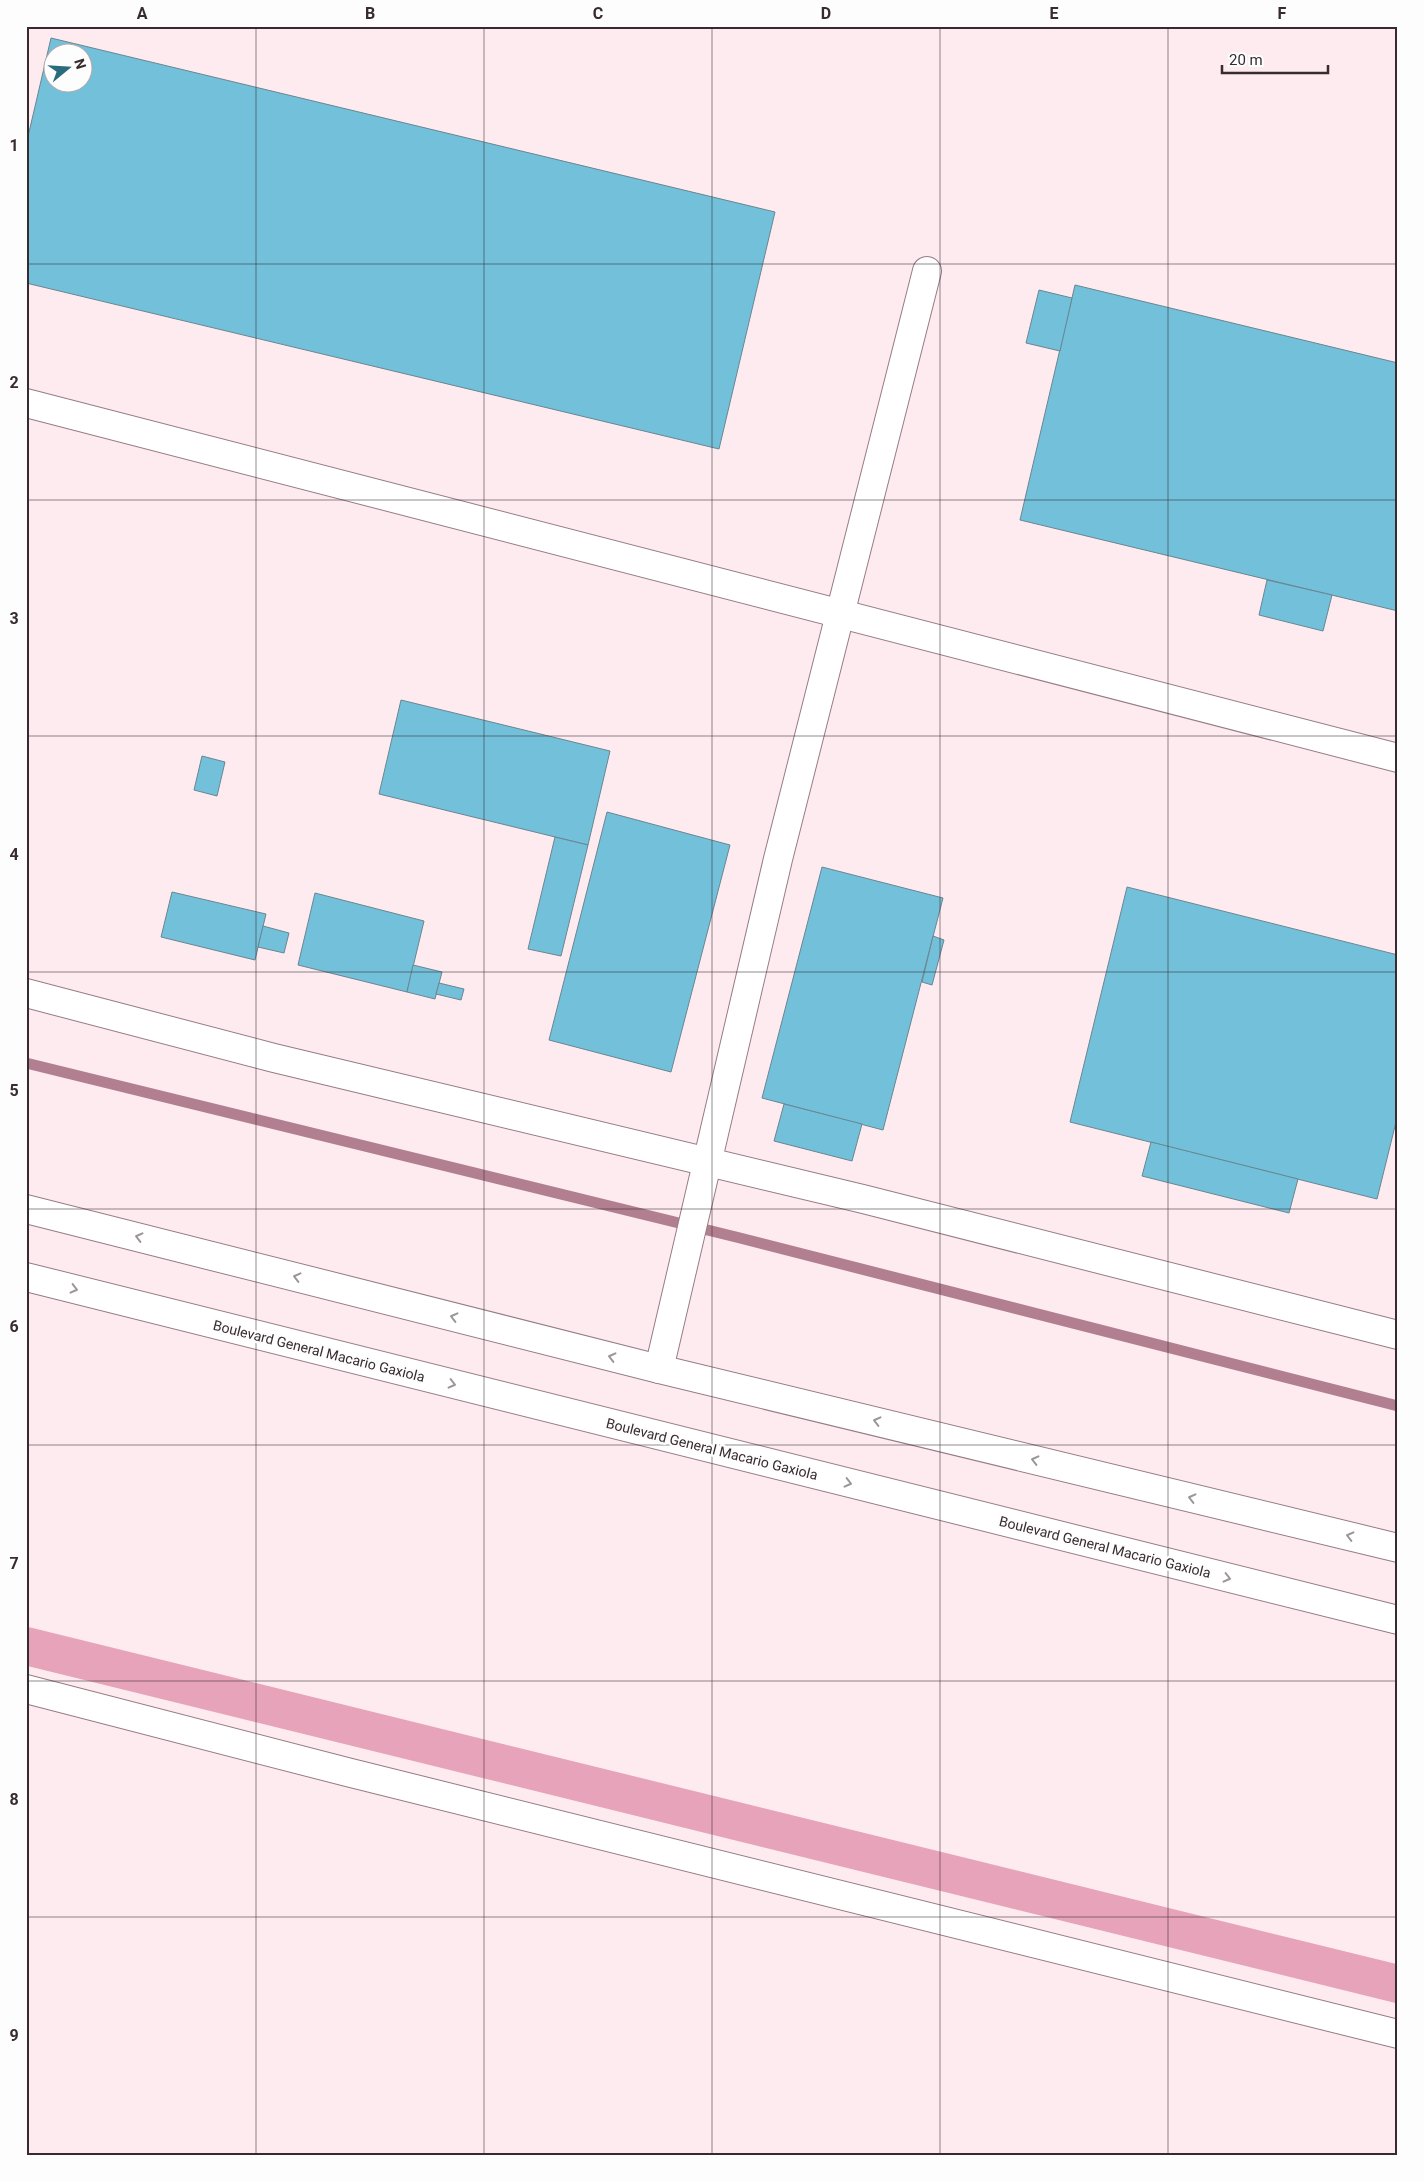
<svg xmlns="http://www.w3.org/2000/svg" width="1424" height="2181" viewBox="0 0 1424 2181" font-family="Roboto,sans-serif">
  <rect width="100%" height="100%" fill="#fdebf0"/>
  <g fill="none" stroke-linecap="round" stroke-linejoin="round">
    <polyline stroke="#b27f90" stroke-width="11" points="26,1063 736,1237 1398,1406"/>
    <polyline stroke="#e7a3b9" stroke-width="38" points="26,1646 1398,1984"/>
  </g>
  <g fill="#72c0da" stroke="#6a8690" fill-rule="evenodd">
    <path d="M51 38 775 212 719 449 26 283V145ZM52 52H82V82H52Z"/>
    <polygon points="1075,285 1398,363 1398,611 1020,520"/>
    <polygon points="1039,290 1072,298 1060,351 1026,343"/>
    <polygon points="1267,580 1332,595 1323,631 1259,615"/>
    <polygon points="401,700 610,751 588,845 379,794"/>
    <polygon points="202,756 225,762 217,796 194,790"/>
    <polygon points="607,812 730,845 671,1072 549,1040"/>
    <polygon points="555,837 588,845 561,956 528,949"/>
    <polygon points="822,867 943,898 883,1130 762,1098"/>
    <polygon points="1127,887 1398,955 1398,1114 1377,1199 1070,1122"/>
    <polygon points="172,892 266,914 255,960 161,937"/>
    <polygon points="315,893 424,921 407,992 298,965"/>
    <polygon points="263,926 289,933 284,953 258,947"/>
    <polygon points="933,936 944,940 932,985 922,982"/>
    <polygon points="413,965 442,972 435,999 407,992"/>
    <polygon points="439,983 464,989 461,1000 436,994"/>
    <polygon points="784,1104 862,1124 852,1161 774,1141"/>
    <polygon points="1151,1142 1298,1179 1289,1213 1142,1176"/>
  </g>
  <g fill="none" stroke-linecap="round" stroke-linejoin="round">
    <g stroke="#977c85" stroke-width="30">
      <g id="minor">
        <polyline points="26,403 1398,758"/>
        <polyline points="26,993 274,1058 863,1199 1398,1335"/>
        <polyline points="659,1369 778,859 927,271"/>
        <polyline points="26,1689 347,1772 1398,2034"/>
      </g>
    </g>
    <g stroke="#977c85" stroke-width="30">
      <g id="major">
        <polyline points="26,1209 659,1369 1398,1548"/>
        <polyline points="26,1277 1398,1620"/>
      </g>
    </g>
    <use href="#minor" stroke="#fff" stroke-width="28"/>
    <use href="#major" stroke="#fff" stroke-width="28"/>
  </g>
  <defs><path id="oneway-chevron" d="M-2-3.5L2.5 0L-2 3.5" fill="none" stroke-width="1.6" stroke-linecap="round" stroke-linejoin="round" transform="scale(1.25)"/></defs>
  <g stroke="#9b9597">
    <use href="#oneway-chevron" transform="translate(139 1237) rotate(-166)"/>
    <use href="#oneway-chevron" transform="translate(297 1277) rotate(-166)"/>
    <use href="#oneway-chevron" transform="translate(74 1289) rotate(14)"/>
    <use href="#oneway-chevron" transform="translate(454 1317) rotate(-166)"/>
    <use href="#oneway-chevron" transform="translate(612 1357) rotate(-166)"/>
    <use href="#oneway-chevron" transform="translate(452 1384) rotate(14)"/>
    <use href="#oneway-chevron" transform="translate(877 1421) rotate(-166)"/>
    <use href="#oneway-chevron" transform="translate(1035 1460) rotate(-166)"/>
    <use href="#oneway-chevron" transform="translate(848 1483) rotate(14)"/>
    <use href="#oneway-chevron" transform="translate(1192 1498) rotate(-166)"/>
    <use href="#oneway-chevron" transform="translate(1350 1536) rotate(-166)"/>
    <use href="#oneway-chevron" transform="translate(1227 1578) rotate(14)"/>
  </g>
  <path fill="none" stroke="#372b2f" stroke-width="1" stroke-opacity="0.55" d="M256 26V2155M484 26V2155M712 26V2155M940 26V2155M1168 26V2155M26 264H1398M26 500H1398M26 736H1398M26 972H1398M26 1209H1398M26 1445H1398M26 1681H1398M26 1917H1398"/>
  <g text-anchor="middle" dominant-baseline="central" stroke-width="5" stroke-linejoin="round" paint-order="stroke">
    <g font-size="14" fill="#372b2f" stroke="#fdfdfd">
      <text transform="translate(319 1351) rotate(14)">Boulevard General Macario Gaxiola</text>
      <text transform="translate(712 1449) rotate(14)">Boulevard General Macario Gaxiola</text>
      <text transform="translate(1105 1547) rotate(14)">Boulevard General Macario Gaxiola</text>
    </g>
  </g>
  <rect width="1424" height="2181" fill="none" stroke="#fdfdfd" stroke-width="55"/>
  <g transform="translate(68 68) rotate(72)"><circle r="24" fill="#fdfdfd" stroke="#aea9ab"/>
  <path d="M0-4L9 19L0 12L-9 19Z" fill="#2a6b7e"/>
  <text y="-8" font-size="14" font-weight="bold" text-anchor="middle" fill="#372b2f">N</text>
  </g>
  <path d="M1222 65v8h106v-8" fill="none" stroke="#372b2f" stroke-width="2.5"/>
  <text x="1229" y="65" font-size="15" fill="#372b2f" stroke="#fdfdfd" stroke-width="4" paint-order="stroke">20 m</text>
  <rect x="28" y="28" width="1368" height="2126" fill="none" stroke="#372b2f" stroke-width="2"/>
  <g font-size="16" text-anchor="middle" font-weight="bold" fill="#372b2f">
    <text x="142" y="19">A</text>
    <text x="370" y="19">B</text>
    <text x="598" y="19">C</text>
    <text x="826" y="19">D</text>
    <text x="1054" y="19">E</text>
    <text x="1282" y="19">F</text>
    <text x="14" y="151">1</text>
    <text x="14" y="388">2</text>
    <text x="14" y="624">3</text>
    <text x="14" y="860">4</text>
    <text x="14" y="1096">5</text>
    <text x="14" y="1332">6</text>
    <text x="14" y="1569">7</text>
    <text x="14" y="1805">8</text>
    <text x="14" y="2041">9</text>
  </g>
</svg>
